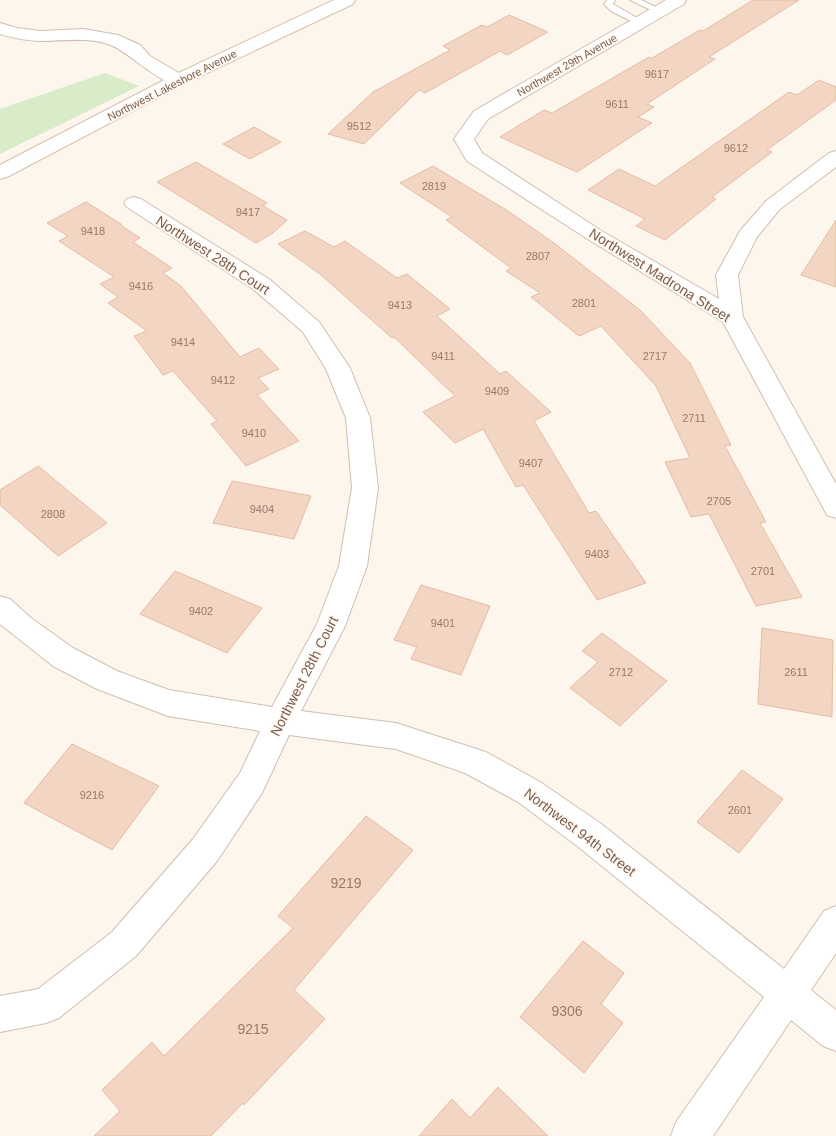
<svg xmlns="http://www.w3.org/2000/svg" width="836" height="1136" viewBox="0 0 836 1136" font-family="Helvetica,sans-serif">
  <rect width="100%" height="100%" fill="#fdf6ec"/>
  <polygon fill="#d8ecc9" points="105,73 139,86 0,154 0,109"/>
  <g fill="#f3d5c3" stroke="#e6bba3">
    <polygon points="753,0 799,0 709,57 715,59 647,104 654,107 638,117 652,123 577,172 500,137 544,110 552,113 649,57 652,58 700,30 703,31"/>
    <polygon points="509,15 548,32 507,55 500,51 425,93 419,90 364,144 328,134 373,92 450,50 443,46 482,25 487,27"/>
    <polygon points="819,80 836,87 836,100 767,150 772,152 712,197 716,199 665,240 636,226 645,219 588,190 619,169 655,186 789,92 797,95"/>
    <polygon points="254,127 281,142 250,159 223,144"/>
    <polygon points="196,162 267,203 263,206 287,220 273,233 256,243 157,182"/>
    <polygon points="433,166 508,211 554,243 640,310 690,363 731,445 725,446 766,522 760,523 802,597 756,606 709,514 691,517 665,462 690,458 656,386 601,326 579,336 531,297 540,293 506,271 511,268 446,220 452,217 400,183"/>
    <polygon points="86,202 121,224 122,226 140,238 133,242 172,268 163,273 181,286 240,357 259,348 279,369 258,378 269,389 257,395 299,441 246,466 211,424 217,421 173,371 163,375 134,336 147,331 108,303 118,297 100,284 114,277 59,241 68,236 47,223"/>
    <polygon points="836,220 836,287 801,275"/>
    <polygon points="305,231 334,247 345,241 397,278 407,274 450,309 437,316 500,374 506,371 551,412 534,421 589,513 596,511 646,583 597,600 523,485 516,487 483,429 455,443 423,412 455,396 394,337 392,338 321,275 278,244"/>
    <polygon points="38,466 107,523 58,556 0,505 0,490"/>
    <polygon points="232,481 311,496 294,539 213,523"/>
    <polygon points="175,571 262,608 227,653 140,614"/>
    <polygon points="421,585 490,606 461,675 411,659 417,647 394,640"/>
    <polygon points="762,628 833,640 832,717 758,704"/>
    <polygon points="602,633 667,681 620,726 570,688 598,662 582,651"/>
    <polygon points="72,744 159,786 112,850 24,803"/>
    <polygon points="742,770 783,799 739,853 697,822"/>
    <polygon points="366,816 413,850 294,990 325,1019 244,1105 243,1103 211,1136 94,1136 120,1111 102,1090 152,1042 164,1056 293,928 278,916"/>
    <polygon points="583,941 624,973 601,1004 623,1023 584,1073 520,1017"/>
    <polygon points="498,1087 548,1136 419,1136 452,1099 470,1118"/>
  </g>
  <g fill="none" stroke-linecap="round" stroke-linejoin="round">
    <g stroke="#d1beb0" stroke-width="2">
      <g id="service">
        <polygon points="607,0 615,0 613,4 644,22 637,24 611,11 604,4"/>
        <polygon points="630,0 641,0 664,11 657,13"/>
      </g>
    </g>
    <g stroke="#d1beb0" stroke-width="2">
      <g id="minor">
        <polygon points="666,0 686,0 684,4 488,119 474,139 482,153 600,230 719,299 716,275 740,231 766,201 829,153 836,151 836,167 780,209 757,237 738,275 743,317 836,484 836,518 827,515 723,322 586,238 467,161 454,139 474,111"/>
        <path d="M0 23 17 28 41 31 83 29 118 35 140 45 150 56 184 76 187 80 184 84C162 89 130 51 108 44 86 37 64 41 42 41 28 41 13 38 0 34Z"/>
        <polygon points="134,197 141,199 269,279 319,322 350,368 370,418 378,488 367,566 345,626 301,711 396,723 486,752 540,782 600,823 784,969 824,911 836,906 836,953 811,990 836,1010 836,1051 823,1046 791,1020 713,1136 671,1136 676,1122 764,997 576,845 518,802 465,773 396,749 289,735 262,793 217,861 136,956 59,1018 46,1023 0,1032 0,996 38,989 112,932 193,839 240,773 260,731 168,716 97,689 53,666 0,624 0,596 10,599 31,618 73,648 117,671 169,690 272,707 317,624 339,566 352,488 346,418 326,369 303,332 253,289 127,207 124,203 127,199"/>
      </g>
    </g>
    <g stroke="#d6c0b0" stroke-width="2">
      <polygon id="secondary" points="334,0 355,0 353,4 184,84 7,177 0,179 0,165 172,76"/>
    </g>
    <use href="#service" fill="#fff" fill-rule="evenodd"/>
    <use href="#minor" fill="#fff" fill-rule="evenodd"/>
    <use href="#secondary" fill="#fff" fill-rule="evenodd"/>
  </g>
  <g text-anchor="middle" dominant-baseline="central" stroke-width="4" stroke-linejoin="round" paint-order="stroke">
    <g font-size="11" fill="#7a5c4d" stroke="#fffaf3">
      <text transform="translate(567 65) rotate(-30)">Northwest 29th Avenue</text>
      <text transform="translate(172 85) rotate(-27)">Northwest Lakeshore Avenue</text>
    </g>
    <g font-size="11" fill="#987a6a">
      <text x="657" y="74">9617</text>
      <text x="617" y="104">9611</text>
      <text x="359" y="126">9512</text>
      <text x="736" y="148">9612</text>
      <text x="434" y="186">2819</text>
      <text x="248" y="212">9417</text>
      <text x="93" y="231">9418</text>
      <text x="538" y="256">2807</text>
      <text x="141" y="286">9416</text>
      <text x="584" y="303">2801</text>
      <text x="400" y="305">9413</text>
      <text x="183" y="342">9414</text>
      <text x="443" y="356">9411</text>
      <text x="655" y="356">2717</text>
      <text x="223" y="380">9412</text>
      <text x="497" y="391">9409</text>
      <text x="694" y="418">2711</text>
      <text x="254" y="433">9410</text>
      <text x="531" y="463">9407</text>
      <text x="719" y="501">2705</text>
      <text x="262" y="509">9404</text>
      <text x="53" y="514">2808</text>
      <text x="597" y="554">9403</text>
      <text x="763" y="571">2701</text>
      <text x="201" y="611">9402</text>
      <text x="443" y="623">9401</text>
      <text x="621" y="672">2712</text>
      <text x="796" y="672">2611</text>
      <text x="92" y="795">9216</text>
      <text x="740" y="810">2601</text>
    </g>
    <g font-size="14" fill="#7a5c4d" stroke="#fffaf3">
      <text transform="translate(213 255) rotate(33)">Northwest 28th Court</text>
      <text transform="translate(660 275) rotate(32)">Northwest Madrona Street</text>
      <text transform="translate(304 676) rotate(-63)">Northwest 28th Court</text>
      <text transform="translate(580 832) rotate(37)">Northwest 94th Street</text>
    </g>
    <g font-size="14" fill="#987a6a">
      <text x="346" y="883">9219</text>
      <text x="567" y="1011">9306</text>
      <text x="253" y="1029">9215</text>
    </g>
  </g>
</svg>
